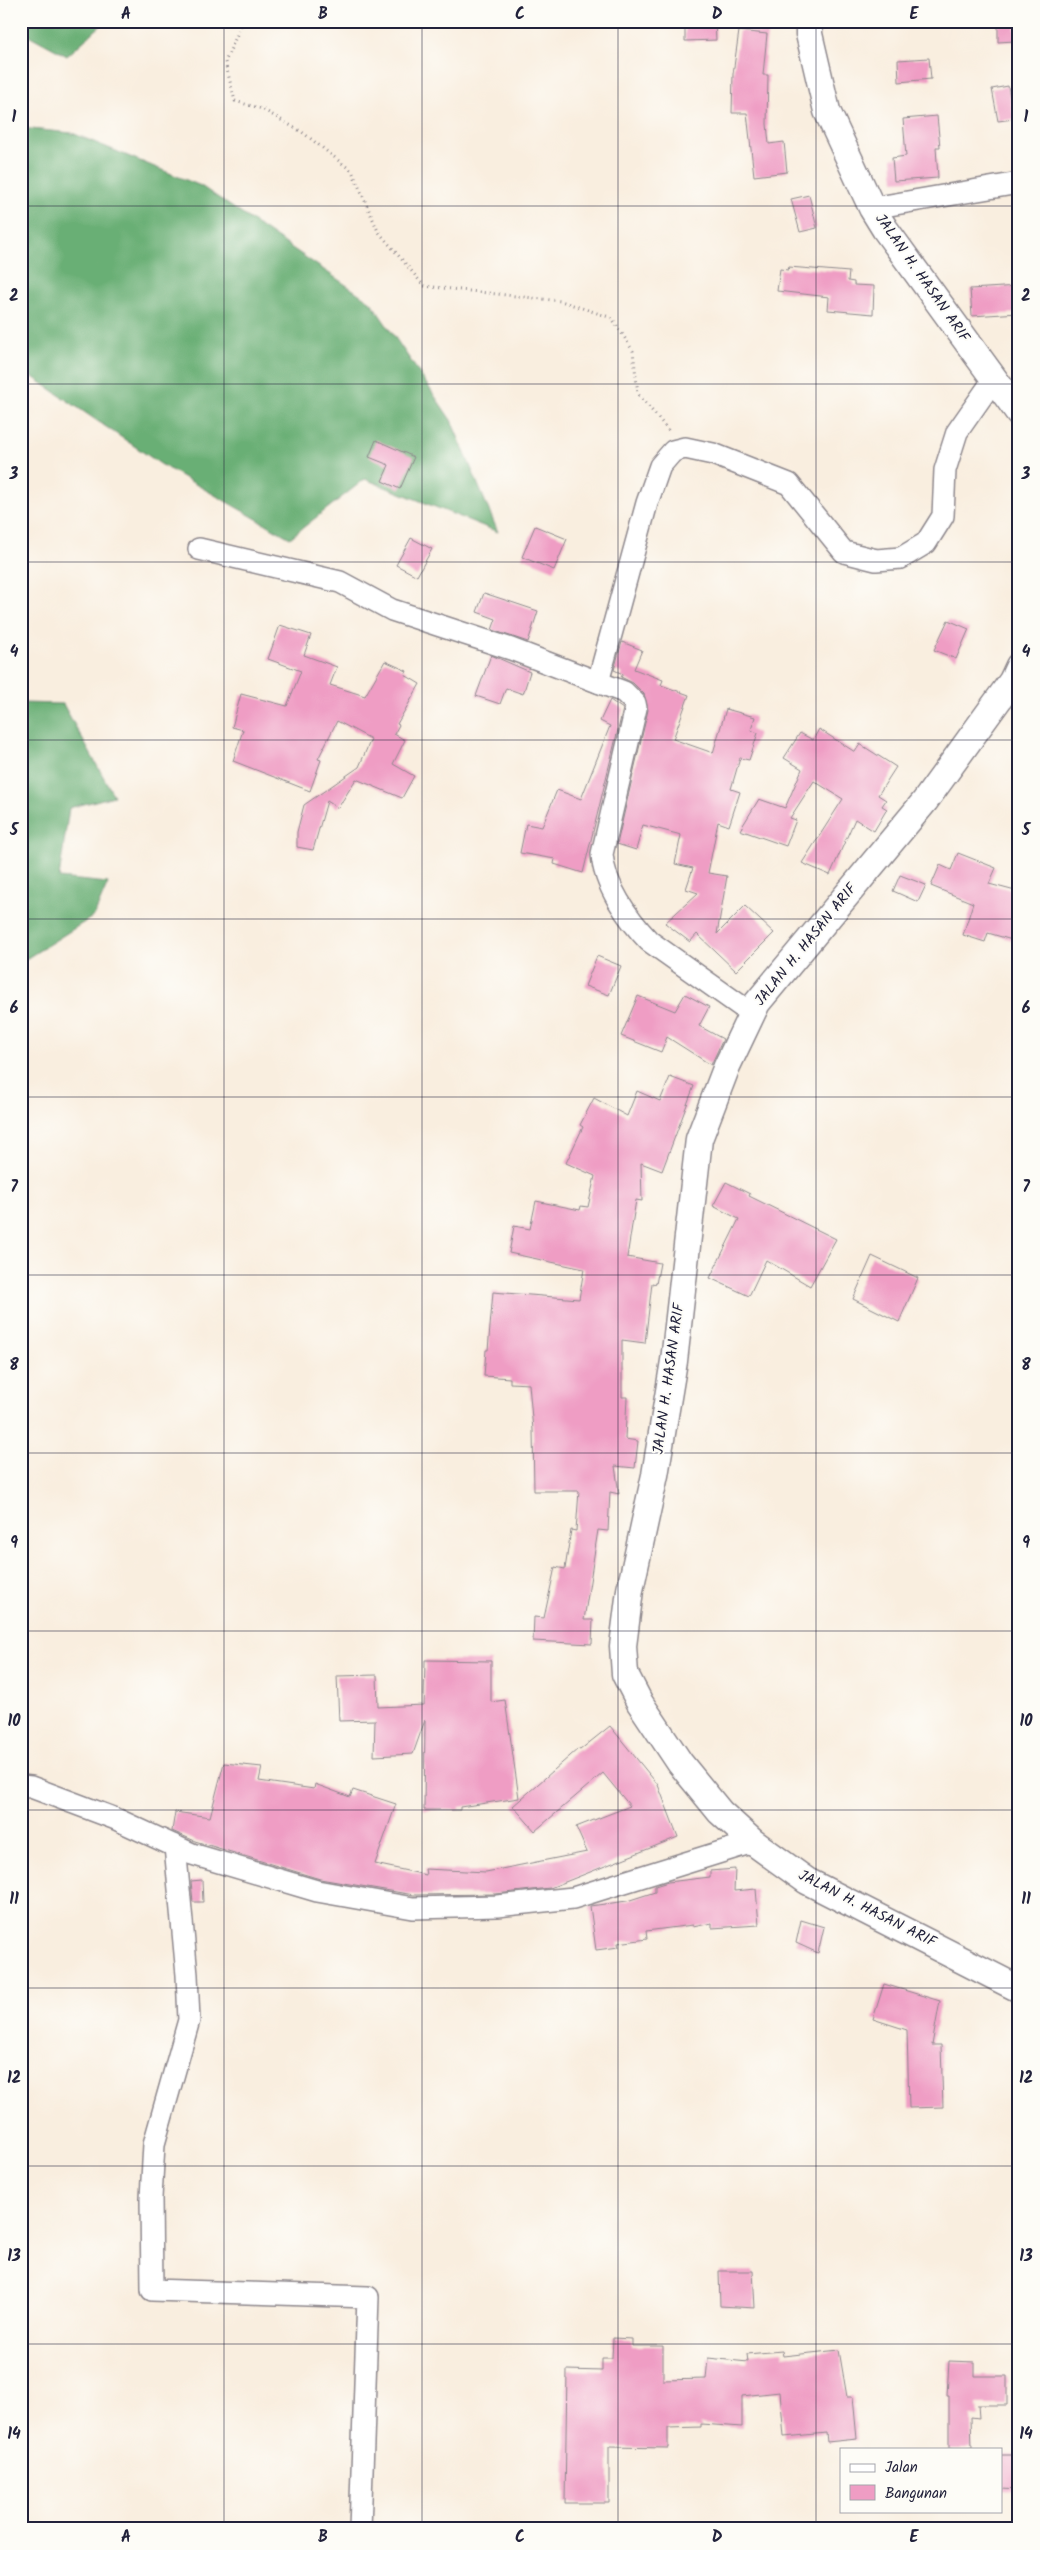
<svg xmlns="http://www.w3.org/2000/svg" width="1040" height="2550" viewBox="0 0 1040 2550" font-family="Kalam,sans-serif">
  <rect width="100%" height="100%" fill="#fdfcf7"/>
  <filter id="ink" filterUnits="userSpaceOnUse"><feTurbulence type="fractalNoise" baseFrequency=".02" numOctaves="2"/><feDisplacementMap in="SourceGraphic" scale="10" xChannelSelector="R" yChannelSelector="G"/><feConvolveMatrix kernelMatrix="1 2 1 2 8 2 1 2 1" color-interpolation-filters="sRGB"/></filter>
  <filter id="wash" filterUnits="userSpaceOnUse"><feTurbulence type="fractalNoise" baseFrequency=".0096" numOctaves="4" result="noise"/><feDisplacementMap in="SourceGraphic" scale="20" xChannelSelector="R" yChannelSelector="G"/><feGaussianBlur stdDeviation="1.12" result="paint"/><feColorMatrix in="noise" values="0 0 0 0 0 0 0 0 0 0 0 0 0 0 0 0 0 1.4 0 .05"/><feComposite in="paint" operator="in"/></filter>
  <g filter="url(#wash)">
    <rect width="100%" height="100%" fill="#f9eedf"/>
    <g fill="#69af74" stroke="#466858">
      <polygon points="21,21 106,21 67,56 21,31"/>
      <polygon points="21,128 72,133 201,186 371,302 451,420 498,532 365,479 290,538 162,465 21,369"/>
      <polygon points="21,703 63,704 114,796 69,808 59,878 108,883 94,916 21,962"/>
    </g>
    <g id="blocks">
      <g fill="#ef9dc4">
        <polygon points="685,21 715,21 716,40 685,41"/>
        <polygon points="998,21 1015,21 1015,41 998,42"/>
        <polygon points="739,31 767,34 763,75 768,75 767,124 769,144 784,142 787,172 754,176 747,113 732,113 733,74"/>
        <polygon points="929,58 931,79 899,82 898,60"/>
        <polygon points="1008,86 1014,119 998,121 992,89"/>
        <polygon points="937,116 940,147 936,147 938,178 894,181 892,158 906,156 903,119"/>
        <polygon points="809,195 817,228 800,232 791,199"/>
        <polygon points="789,267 849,272 848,281 854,282 854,285 874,286 873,314 828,310 829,297 777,291 780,269 788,270"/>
        <polygon points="1019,286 1019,313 972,316 970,289"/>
        <polygon points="376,440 414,457 400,489 382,481 389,465 369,457"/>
        <polygon points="535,526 567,539 554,570 522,557"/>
        <polygon points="411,538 432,549 417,576 396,565"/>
        <polygon points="484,593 538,611 528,642 492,630 496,619 477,612"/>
        <polygon points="948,620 969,629 956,659 934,650"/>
        <polygon points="280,625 311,635 304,655 337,667 330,685 365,696 385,661 407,671 405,675 420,684 397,724 399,725 394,734 405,740 393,764 414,776 402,798 356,779 338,808 327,801 313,850 297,847 297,832 304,805 359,767 371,739 337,721 318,759 321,760 310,791 233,761 243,730 232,727 241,694 287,706 301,671 268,659"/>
        <polygon points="622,642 642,650 634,669 663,680 661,685 689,695 673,739 713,753 726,709 755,717 751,730 758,733 749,760 740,758 731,789 740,792 729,826 718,822 708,873 727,876 717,934 745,906 774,933 736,971 697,934 690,942 665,923 698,893 686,889 693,868 675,864 681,835 643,825 636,850 617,844 648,710 644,694 633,683 621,677 623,674 614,670"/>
        <polygon points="491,655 530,672 523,694 506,688 500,704 476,696"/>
        <polygon points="610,700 623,709 583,873 554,864 555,859 520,853 526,824 542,827 557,790 581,799 610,726 600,721"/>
        <polygon points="819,729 855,752 860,744 896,767 878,795 886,800 882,806 887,809 874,831 855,819 830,875 802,863 843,799 814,781 790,818 796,820 786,846 740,830 759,799 785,808 802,769 784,758 800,733 813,740"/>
        <polygon points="958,853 996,868 989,884 1019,892 1019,942 988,933 985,942 963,935 973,903 931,886 940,865 951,870"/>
        <polygon points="900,875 926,885 918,902 893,891"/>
        <polygon points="597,956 621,966 609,995 585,986"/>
        <polygon points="685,994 709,1007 699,1026 723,1039 711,1065 667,1037 661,1052 621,1036 638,996 675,1011"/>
        <polygon points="670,1077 694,1086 662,1171 641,1163 642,1201 636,1200 627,1257 660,1263 656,1284 652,1283 645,1343 622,1340 622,1397 627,1397 625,1439 638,1441 635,1468 615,1466 619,1494 610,1492 608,1531 598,1530 584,1620 593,1620 592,1644 533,1641 534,1617 544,1618 555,1567 565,1569 571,1530 576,1531 579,1491 534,1491 533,1430 529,1384 510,1383 510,1378 484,1376 486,1350 488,1350 493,1292 579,1299 584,1269 509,1253 514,1226 530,1229 536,1201 580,1210 581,1206 588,1207 595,1176 566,1163 583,1127 580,1125 594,1098 627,1116 637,1091 660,1101"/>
        <polygon points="726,1182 750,1194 749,1196 836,1239 810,1286 766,1260 749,1296 710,1278 739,1219 713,1206"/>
        <polygon points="872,1256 918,1278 899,1322 853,1299"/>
        <polygon points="425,1660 491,1661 491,1702 505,1700 519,1798 460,1807 460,1810 424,1810 425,1720 413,1754 374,1756 375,1720 339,1721 337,1676 377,1675 378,1707 424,1705"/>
        <polygon points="610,1726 658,1785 678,1837 550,1888 496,1894 414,1895 320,1879 195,1841 172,1831 175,1812 210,1817 224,1763 262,1767 259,1781 314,1789 315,1784 350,1797 353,1790 396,1804 375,1864 426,1875 425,1869 486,1872 587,1852 576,1827 630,1806 603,1773 535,1831 513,1806 578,1749 580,1750"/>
        <polygon points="735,1869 734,1891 756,1889 759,1925 712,1928 712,1923 693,1927 693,1925 646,1931 647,1939 618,1943 619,1947 596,1950 590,1906 627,1901 655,1892 655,1886 668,1882 710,1877 710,1871"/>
        <polygon points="202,1880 203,1902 193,1902 191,1881"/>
        <polygon points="801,1920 824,1927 818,1953 796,1943"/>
        <polygon points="884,1984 940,2001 932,2045 941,2045 943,2107 909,2108 907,2030 873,2019"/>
        <polygon points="719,2271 753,2271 755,2308 720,2306"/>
        <polygon points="613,2338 632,2339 632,2346 663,2346 663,2380 706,2379 708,2358 748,2362 747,2354 782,2351 783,2356 839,2350 847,2397 853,2397 857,2439 827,2442 826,2433 784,2437 780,2392 742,2396 742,2427 701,2424 701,2427 668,2428 668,2448 609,2447 609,2503 565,2503 567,2370 602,2371 602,2358 612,2358"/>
        <polygon points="949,2361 975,2362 975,2376 1007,2376 1007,2405 978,2405 979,2418 971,2417 972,2449 949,2449 949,2396 947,2396"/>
        <polygon points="1001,2455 1019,2455 1019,2490 1001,2489"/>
      </g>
    </g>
  </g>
  <g filter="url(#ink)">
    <use href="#blocks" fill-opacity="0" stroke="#8e888d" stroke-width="1"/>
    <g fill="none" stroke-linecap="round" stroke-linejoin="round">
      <g stroke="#8e888d" stroke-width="24">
        <g id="minor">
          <polyline points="872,208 1019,183"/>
          <path d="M199 549 340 582 392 610 511 649 624 692 635 703 636 708 602 854C604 885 628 919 649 941L752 1014"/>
          <polyline points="598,682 647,503 660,466 673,451 685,448 713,454 789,484 844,552 876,560 901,558 926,543 943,516 945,470 957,432 994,379"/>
          <polyline points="21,1786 31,1787 116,1819 192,1854 317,1891 413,1908 497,1906 573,1898 753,1842"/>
          <polyline points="175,1846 187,1975 189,2020 154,2144 151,2198 152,2290 368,2297 360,2529"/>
        </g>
      </g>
      <g stroke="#8e888d" stroke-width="29">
        <g id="major">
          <polyline points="809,21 809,34 827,111 872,208 885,229 1019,413"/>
          <polyline points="1019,666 1012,681 925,801 757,1003 727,1066 699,1139 674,1361 655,1475 630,1590 623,1646 625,1674 640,1703 680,1763 720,1812 753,1842 807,1881 1019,1989"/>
        </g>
      </g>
      <polyline stroke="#8e888d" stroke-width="3" stroke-dasharray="1 4" stroke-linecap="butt" points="243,21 225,62 235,101 262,109 302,132 352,171 378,231 424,286 561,301 612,318 633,351 638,394 669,431"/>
      <use href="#minor" stroke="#fff" stroke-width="21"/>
      <use href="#major" stroke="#fff" stroke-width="26"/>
    </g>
  </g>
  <path fill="none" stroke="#22223b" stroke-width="1" stroke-opacity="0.55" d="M224 21V2529M422 21V2529M618 21V2529M816 21V2529M21 206H1019M21 384H1019M21 562H1019M21 740H1019M21 919H1019M21 1097H1019M21 1275H1019M21 1453H1019M21 1631H1019M21 1810H1019M21 1988H1019M21 2166H1019M21 2344H1019"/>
  <g text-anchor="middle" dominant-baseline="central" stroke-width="4" stroke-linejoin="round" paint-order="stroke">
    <g font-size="15" fill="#22223b" stroke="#fdfcf7">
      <text transform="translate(922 278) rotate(55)">JALAN H. HASAN ARIF</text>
      <text transform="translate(806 945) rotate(-51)">JALAN H. HASAN ARIF</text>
      <text transform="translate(669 1379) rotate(-82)">JALAN H. HASAN ARIF</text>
      <text transform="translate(867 1909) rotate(27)">JALAN H. HASAN ARIF</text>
    </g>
  </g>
  <rect width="1040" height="2550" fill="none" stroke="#fdfcf7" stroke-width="55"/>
  <rect x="840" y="2448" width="162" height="65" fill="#fdfcf7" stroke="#a5a5ac"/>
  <rect x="850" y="2464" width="25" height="8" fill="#ffffff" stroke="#a5a5ac"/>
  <text x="885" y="2472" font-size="15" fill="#22223b">Jalan</text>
  <rect x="850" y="2485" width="25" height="15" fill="#ef9dc4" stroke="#a5a5ac"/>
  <text x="885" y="2498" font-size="15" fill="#22223b">Bangunan</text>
  <rect x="28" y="28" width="984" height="2494" fill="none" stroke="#22223b" stroke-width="2"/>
  <g font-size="16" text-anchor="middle" font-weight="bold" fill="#22223b">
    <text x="126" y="19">A</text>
    <text x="323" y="19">B</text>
    <text x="520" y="19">C</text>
    <text x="717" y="19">D</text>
    <text x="914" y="19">E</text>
    <text x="14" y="122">1</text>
    <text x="1026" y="122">1</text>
    <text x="14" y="301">2</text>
    <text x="1026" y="301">2</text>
    <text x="14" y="479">3</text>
    <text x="1026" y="479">3</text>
    <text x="14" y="657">4</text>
    <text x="1026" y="657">4</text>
    <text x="14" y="835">5</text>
    <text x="1026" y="835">5</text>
    <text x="14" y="1013">6</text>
    <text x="1026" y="1013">6</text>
    <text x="14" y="1192">7</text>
    <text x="1026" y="1192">7</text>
    <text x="14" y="1370">8</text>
    <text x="1026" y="1370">8</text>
    <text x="14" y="1548">9</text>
    <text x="1026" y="1548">9</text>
    <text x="14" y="1726">10</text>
    <text x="1026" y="1726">10</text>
    <text x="14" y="1904">11</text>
    <text x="1026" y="1904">11</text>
    <text x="14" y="2083">12</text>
    <text x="1026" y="2083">12</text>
    <text x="14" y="2261">13</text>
    <text x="1026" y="2261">13</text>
    <text x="14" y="2439">14</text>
    <text x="1026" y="2439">14</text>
    <text x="126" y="2542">A</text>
    <text x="323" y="2542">B</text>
    <text x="520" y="2542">C</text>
    <text x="717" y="2542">D</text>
    <text x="914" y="2542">E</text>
  </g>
</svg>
